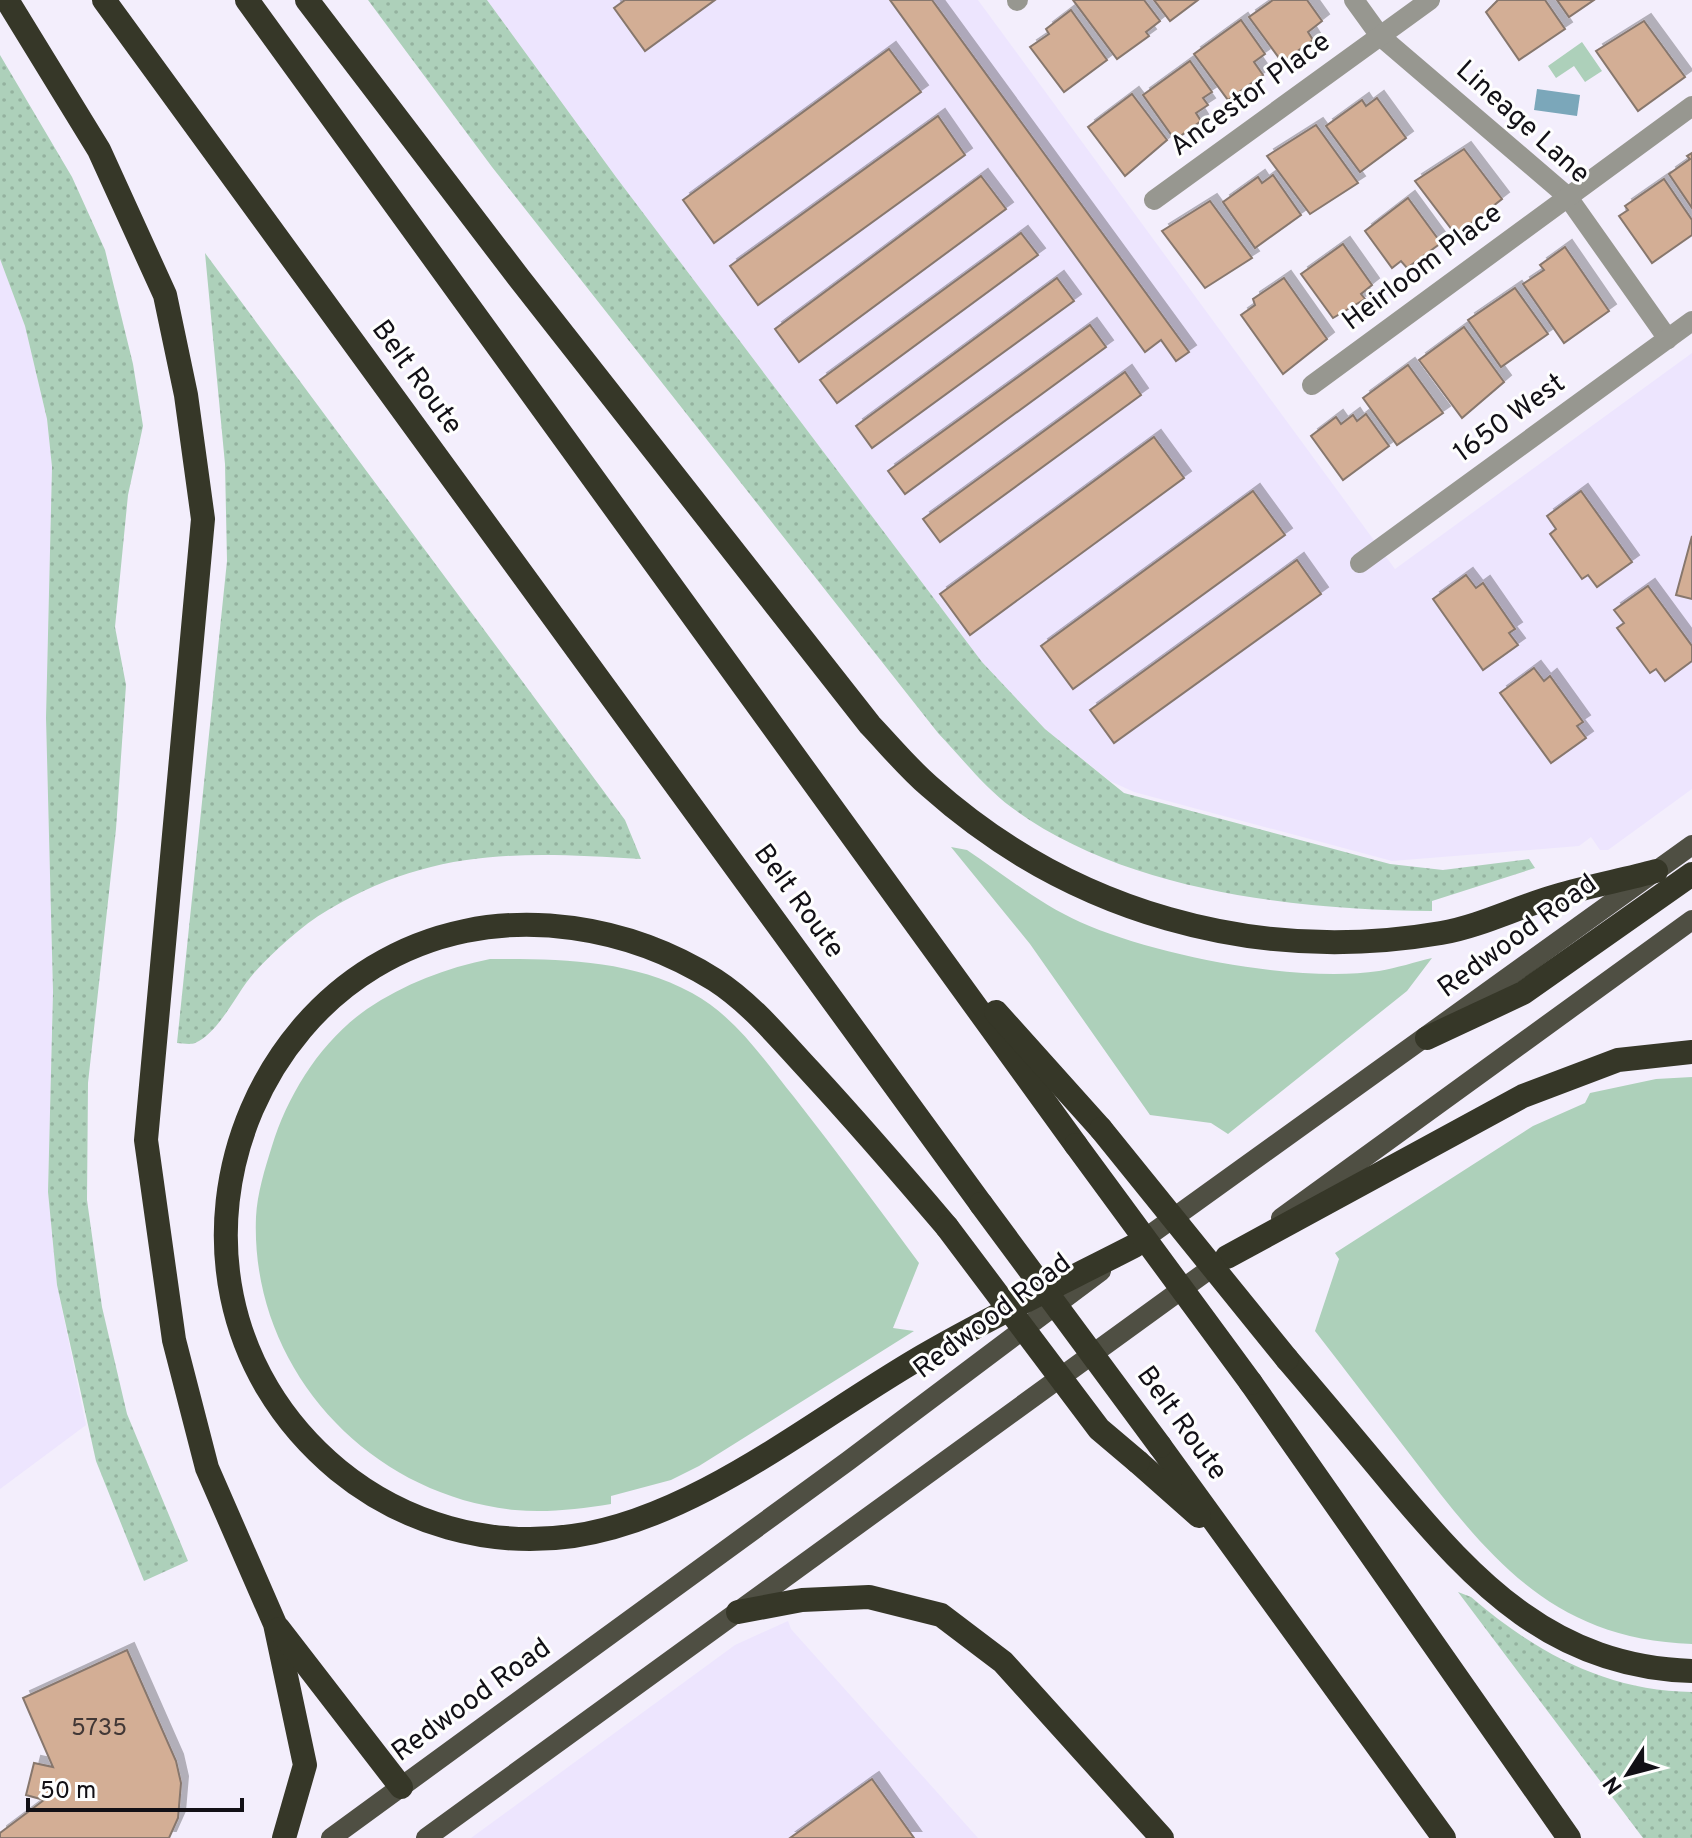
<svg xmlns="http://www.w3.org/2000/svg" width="1692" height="1838" viewBox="0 0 1692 1838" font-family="Overpass,sans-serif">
  <defs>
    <pattern id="grass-dots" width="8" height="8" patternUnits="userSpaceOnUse" patternTransform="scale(2)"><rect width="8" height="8" fill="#add0ba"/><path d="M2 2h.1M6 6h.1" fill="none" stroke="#94b29f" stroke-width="1.8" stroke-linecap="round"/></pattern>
    <filter id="shadow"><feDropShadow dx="7" dy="-7" stdDeviation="0" flood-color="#0004"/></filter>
  </defs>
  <rect width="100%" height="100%" fill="#f3eefc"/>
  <g fill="#ede5fe">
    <polygon points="487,0 978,0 1395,569 1692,353 1692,789 1608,850 1600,850 1591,837 1579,846 1392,861 1134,792 1110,781 1045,729 982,662 616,177"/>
    <polygon points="0,259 25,326 47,419 52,467 46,718 53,992 48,1192 57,1285 86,1425 0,1489"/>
    <polygon points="788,1621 791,1629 978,1838 471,1838 735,1645"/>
  </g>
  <g fill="url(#grass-dots)">
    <path d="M368 0H487L616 177 982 662 1045 729 1124 793 1390 864 1443 870 1529 859 1535 868 1432 901V911C1296 910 1124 891 1011 807 984 787 961 757 938 733L492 167Z"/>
    <polygon points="0,55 72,177 105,250 133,364 143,426 128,495 115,627 126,685 116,829 88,1083 87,1200 102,1307 127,1414 188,1561 144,1581 96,1461 57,1285 48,1192 53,992 46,718 52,467 47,419 25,326 0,259"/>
    <path d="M205 253 625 820 641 859C523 852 434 847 328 910 301 926 275 950 254 973 236 993 220 1032 195 1043 190 1045 182 1043 177 1043L227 561 225 464Z"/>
    <path d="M1458 1592 1471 1597C1535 1652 1605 1691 1692 1692V1838H1643Z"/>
  </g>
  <g fill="#add0ba">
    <polygon points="1582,42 1602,71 1585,82 1574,66 1556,78 1548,66"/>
    <path d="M951 847 967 850C1004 875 1040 904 1080 922 1156 956 1297 983 1379 971 1397 968 1415 962 1432 958L1407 991 1228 1134 1211 1123 1150 1115 1030 944Z"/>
    <path d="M490 959C559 959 629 959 692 993 736 1017 763 1059 794 1097 837 1152 878 1207 919 1263L893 1328 914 1331 699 1466 671 1480 611 1496V1504C579 1509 547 1513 515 1510 367 1495 250 1367 256 1217 257 1194 265 1168 272 1146 288 1094 321 1041 367 1009 404 984 446 968 490 959Z"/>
    <path d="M1692 1077V1644C1555 1639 1492 1562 1415 1461 1382 1418 1349 1375 1315 1331L1339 1259 1335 1253 1533 1126 1585 1103 1590 1093 1656 1079Z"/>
  </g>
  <polygon fill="#7ba7ba" points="1537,89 1580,95 1577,116 1534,110"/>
  <g fill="#d3ae95" stroke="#87776d" stroke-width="2" filter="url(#shadow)">
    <polygon points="625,0 715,0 645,51 614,8"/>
    <polygon points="890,0 932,0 1189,352 1176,361 1161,340 1145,352"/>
    <polygon points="1073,0 1144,0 1160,21 1146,32 1149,36 1117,59"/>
    <polygon points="1154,0 1198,0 1170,21"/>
    <polygon points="1273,0 1307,0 1322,21 1308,32 1313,40 1282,62 1249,17"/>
    <polygon points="1498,0 1545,0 1565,29 1519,60 1486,12"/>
    <polygon points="1557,0 1594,0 1569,17"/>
    <polygon points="1071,10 1107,60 1064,92 1030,47 1049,34 1046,29"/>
    <polygon points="1241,20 1265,54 1254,62 1263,75 1228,100 1194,54"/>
    <polygon points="1644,21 1685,77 1638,111 1596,51"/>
    <polygon points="889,49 921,92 714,243 683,200"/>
    <polygon points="1190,61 1212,92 1203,98 1208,105 1196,113 1201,121 1175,140 1143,95"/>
    <polygon points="1132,94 1167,140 1125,176 1088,127"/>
    <polygon points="1377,98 1406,138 1360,172 1326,126 1362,100 1366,106"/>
    <polygon points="938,116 965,155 758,305 730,266"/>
    <polygon points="1316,125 1358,183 1310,214 1267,156"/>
    <polygon points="1464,149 1502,199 1456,235 1415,181"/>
    <polygon points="1692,153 1692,208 1669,174 1690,159 1687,156"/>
    <polygon points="1273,175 1301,215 1255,248 1223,202 1258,177 1262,183"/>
    <polygon points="981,176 1006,209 799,362 775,329"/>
    <polygon points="1664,179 1692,220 1692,235 1652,263 1619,216 1628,210 1625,206"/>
    <polygon points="1408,198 1441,243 1407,268 1401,261 1392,268 1365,231"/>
    <polygon points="1210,201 1252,258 1205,288 1162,231"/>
    <polygon points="1021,233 1038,255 837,403 820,380"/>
    <polygon points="1343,244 1372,285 1361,294 1365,299 1333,318 1301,274"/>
    <polygon points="1565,247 1609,311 1564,343 1523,284 1544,270 1540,265"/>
    <polygon points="1057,278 1074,301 872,448 856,426"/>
    <polygon points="1284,278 1327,339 1283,374 1241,315 1255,305 1253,299"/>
    <polygon points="1515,288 1548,334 1501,367 1468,320"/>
    <polygon points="1090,325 1106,347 905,494 888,471"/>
    <polygon points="1464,327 1504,382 1462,418 1419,360"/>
    <polygon points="1408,365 1443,413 1397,445 1363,398"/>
    <polygon points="1125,372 1141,395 940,542 923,519"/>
    <polygon points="1366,414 1389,446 1343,480 1311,436 1336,417 1341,424 1353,415 1357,421"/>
    <polygon points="1154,437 1184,478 970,635 940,594"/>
    <polygon points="1253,491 1285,535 1073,689 1041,646"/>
    <polygon points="1581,491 1632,562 1597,587 1588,575 1582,579 1550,534 1556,529 1547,516"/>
    <polygon points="1692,536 1692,599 1676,595"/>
    <polygon points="1297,560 1321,594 1114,743 1090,710"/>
    <polygon points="1466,575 1476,588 1483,583 1515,629 1509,633 1518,645 1483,670 1433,599"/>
    <polygon points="1648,586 1692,646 1692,661 1665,681 1656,669 1650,673 1617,628 1624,623 1614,610"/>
    <polygon points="1534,668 1544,681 1550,676 1583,722 1577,726 1586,738 1551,763 1500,693"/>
    <polygon points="127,1650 176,1761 181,1783 178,1818 169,1838 0,1838 0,1833 44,1800 26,1795 34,1763 53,1767 23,1698"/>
    <polygon points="872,1779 914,1838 790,1838 869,1781"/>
  </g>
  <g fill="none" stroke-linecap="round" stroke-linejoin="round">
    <g stroke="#979790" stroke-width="20">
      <polyline points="1354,0 1380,36 1567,196 1668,339"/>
      <polyline points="1017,1 1018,0"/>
      <polyline points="1154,200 1430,0"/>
      <polyline points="1312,385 1692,106"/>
      <polyline points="1360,563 1692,321"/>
    </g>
    <g stroke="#4f4f43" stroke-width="20">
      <polyline points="1281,1218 1692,920"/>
      <polyline points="1133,1247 1692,845"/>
      <polyline points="331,1838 848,1461 1101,1271"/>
      <polyline points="426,1838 1225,1258"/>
    </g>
    <g stroke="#363728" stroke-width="24">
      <polyline points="7,0 99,150 165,295 186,395 203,519 146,1140 174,1340 207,1468 275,1624 305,1765 284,1838"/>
      <polyline points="104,0 981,1204"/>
      <polyline points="247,0 1076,1145"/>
      <path d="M307 0 519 278 870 725C890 746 908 768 929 786 1070 912 1255 965 1441 933 1481 926 1517 907 1556 896 1589 886 1623 880 1656 871"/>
      <polyline points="996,1012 1101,1129"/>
      <polyline points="1427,1038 1523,993 1692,874"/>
      <path d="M947 1227C902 1174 857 1122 810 1071 780 1039 752 1004 715 980 672 953 623 935 573 928 266 885 102 1274 338 1470 404 1524 489 1548 573 1536 699 1518 820 1414 930 1352 996 1314 1066 1281 1134 1246"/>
      <polyline points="1227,1257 1523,1096 1618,1060 1692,1052"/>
      <path d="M1287 1359C1323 1401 1358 1443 1393 1485 1476 1584 1554 1667 1692 1671"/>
      <polyline points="1251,1383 1569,1838"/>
      <polyline points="1160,1446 1444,1838"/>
      <polyline points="1138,1462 1199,1516"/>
      <polyline points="738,1612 802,1600 869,1597 941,1615 1003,1662 1162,1838"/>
      <polyline points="279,1629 401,1787"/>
    </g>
    <g stroke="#363728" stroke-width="24">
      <polyline points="1101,1129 1287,1359"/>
      <polyline points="1076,1145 1251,1383"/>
      <polyline points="981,1204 1160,1446"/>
      <polyline points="947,1227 1099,1429 1138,1462"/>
    </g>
  </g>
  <g text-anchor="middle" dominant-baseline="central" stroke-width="6" stroke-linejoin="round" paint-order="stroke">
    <g font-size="24" fill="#423836">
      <text x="99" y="1729">5735</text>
    </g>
    <g font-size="28" fill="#121016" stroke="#fefefe">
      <text transform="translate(1251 95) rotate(-36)">Ancestor Place</text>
      <text transform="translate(1522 123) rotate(42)">Lineage Lane</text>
      <text transform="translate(1423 268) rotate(-37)">Heirloom Place</text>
      <text transform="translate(416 378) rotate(54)">Belt Route</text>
      <text transform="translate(1510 419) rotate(-36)">1650 West</text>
      <text transform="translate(798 902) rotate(54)">Belt Route</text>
      <text transform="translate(1518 937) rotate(-36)">Redwood Road</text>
      <text transform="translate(993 1317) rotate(-37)">Redwood Road</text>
      <text transform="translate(1181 1424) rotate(54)">Belt Route</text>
      <text transform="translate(472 1701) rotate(-36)">Redwood Road</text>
    </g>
  </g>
  <g transform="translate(1628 1774) rotate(234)" stroke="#fefefe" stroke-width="6" paint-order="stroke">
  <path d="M0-6L14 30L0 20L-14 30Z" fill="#121016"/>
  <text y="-12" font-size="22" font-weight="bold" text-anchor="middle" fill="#121016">N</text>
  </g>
  <path d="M28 1798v12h214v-12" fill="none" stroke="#121016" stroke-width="4"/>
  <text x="40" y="1798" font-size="24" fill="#121016" stroke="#fefefe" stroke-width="6" paint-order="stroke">50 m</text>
</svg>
